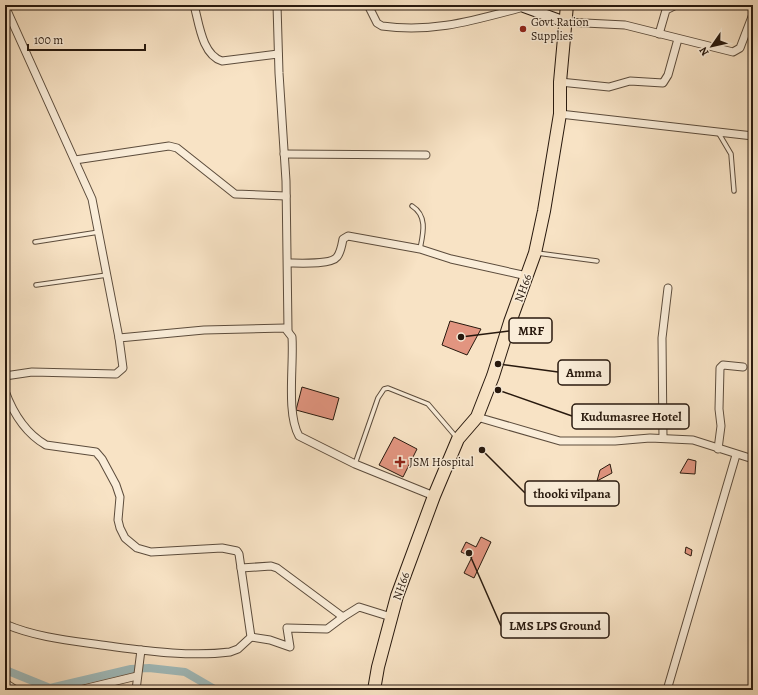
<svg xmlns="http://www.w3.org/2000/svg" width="758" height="695" viewBox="0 0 758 695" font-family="Alegreya,serif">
  <rect width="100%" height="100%" fill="#f8e3c5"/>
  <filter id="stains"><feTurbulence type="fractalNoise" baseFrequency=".005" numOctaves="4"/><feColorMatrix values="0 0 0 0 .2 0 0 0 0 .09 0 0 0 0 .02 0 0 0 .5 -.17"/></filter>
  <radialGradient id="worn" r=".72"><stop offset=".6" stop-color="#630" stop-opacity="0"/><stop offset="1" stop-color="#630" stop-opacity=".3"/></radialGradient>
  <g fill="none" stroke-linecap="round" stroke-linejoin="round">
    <polyline stroke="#a0bcbd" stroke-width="8" points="5,667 8,671 50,688 131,669 149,668 185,672 216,690"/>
  </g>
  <g fill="#e29580" stroke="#28190e">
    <polygon points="450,321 481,329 467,355 442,345"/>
    <polygon points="497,386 501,388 500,393 496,392"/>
    <polygon points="302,387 339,398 333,420 296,410"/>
    <polygon points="394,437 417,449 403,477 379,465"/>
    <polygon points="688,459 696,461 695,474 680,473"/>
    <polygon points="610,464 612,473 597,481 600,470"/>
    <polygon points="481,537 491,542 474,578 464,573 472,557 461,552 466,542 476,547"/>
    <polygon points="686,547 692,550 691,556 685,553"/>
  </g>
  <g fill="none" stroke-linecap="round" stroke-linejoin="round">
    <g stroke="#5c4c3c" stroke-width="5.5">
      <g id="lane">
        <polyline points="718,132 731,154 734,191"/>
        <path d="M412 206C428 216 423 234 420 249"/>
        <polyline points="35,242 99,232"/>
        <polyline points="537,253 597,261"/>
        <polyline points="36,285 107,275"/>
        <polyline points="355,464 378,398 384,389 388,388 428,404 457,438"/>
      </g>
    </g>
    <g stroke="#5c4c3c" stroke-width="9">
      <g id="street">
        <path d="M194 5C199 23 202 55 222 61L278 54"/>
        <polyline points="277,5 279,73 286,181 288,330"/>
        <path d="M368 5 377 23 382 26C435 33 474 20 524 7"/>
        <polyline points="5,6 92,199 119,338"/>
        <polyline points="565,22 625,25 733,52 740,48 753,14"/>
        <polyline points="659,34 666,10 676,5"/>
        <polyline points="560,82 609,87 630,81 663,83 668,75 678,39"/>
        <polyline points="560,114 753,136"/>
        <polyline points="284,154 426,155"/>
        <polyline points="75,160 169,146 177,148 235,194 286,196"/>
        <path d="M288 263C298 263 331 265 337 257 341 252 342 244 343 239L348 236 420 249 451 259 527 276"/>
        <path d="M5 376 32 372 116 374 123 368 119 338 204 330 285 328 292 337C294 365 286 413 299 436L355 464 434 496"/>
        <path d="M5 391C13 413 25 433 46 445L96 452 102 459 116 485 120 497 118 520 120 528 125 538 137 548 151 552 222 548 237 551 239 554 251 637 238 649 230 652C191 657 148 651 109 646 75 641 37 638 5 624"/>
        <polyline points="477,417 560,441 615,441 650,438 693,440 753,459"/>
        <polyline points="663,438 662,338 668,288"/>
        <polyline points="718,449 721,426 719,409 720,368 723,365 743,367"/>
        <polyline points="241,568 271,566 277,568 343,617 359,607 391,617"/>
        <polyline points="251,637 270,640 290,647 287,628 327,629 343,617"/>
        <polyline points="5,683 16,690"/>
        <polyline points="79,690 137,676"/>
        <polyline points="136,690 141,650"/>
        <polyline points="667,690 736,455"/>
      </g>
    </g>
    <g stroke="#28190e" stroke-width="12">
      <polyline id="secondary" points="523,5 524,7 565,22"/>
    </g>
    <g stroke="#28190e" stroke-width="14">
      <polyline id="highway" points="374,690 378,667 397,596 434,496 458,439 477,417 493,376 510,322 535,253 544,211 560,114 560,82 567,5"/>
    </g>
    <use href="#lane" stroke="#faedd9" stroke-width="3.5"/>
    <use href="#street" stroke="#faedd9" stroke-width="7"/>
    <use href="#secondary" stroke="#faedd9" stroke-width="10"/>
    <use href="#highway" stroke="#f8e3c5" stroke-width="12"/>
  </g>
  <g fill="#8f2418" stroke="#faedd9" stroke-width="1.5">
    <circle cx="523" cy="29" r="4"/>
    <path d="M398 456h4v4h4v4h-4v4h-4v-4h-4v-4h4z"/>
  </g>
  <g text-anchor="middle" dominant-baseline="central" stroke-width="3" stroke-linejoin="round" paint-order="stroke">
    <g font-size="12" fill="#28190e" stroke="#faedd9" text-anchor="start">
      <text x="531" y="22">Govt Ration<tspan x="531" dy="14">Supplies</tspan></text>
      <text x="409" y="462">JSM Hospital</text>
    </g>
    <g font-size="12" fill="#28190e" stroke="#faedd9">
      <text transform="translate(523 288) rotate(-70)">NH66</text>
      <text transform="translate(401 586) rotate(-71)">NH66</text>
    </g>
  </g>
  <path fill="none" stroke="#28190e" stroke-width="1.5" d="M461 337L509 331M498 364L558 372M498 390L572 416M482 450L525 493M469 553L501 626"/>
  <g fill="#28190e" stroke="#faedd9" stroke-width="1.5">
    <circle cx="461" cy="337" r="4"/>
    <circle cx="498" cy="364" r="4"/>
    <circle cx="498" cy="390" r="4"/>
    <circle cx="482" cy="450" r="4"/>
    <circle cx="469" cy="553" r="4"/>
  </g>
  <g fill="#faedd9" stroke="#28190e" stroke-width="1.5">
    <rect x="509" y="318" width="43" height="25" rx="4"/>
    <rect x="558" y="360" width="52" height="25" rx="4"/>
    <rect x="572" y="404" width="117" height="25" rx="4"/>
    <rect x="525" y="481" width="94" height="25" rx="4"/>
    <rect x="501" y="613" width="108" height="25" rx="4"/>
  </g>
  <g font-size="13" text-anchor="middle" font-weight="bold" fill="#28190e">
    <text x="531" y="335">MRF</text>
    <text x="584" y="377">Amma</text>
    <text x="631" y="421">Kudumasree Hotel</text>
    <text x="572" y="498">thooki vilpana</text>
    <text x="555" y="630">LMS LPS Ground</text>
  </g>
  <rect width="758" height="695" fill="none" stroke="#f8e3c5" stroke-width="20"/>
  <rect x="6" y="6" width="746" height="683" fill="none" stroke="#28190e" stroke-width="2"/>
  <rect x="10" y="10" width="738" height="675" fill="none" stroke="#28190e"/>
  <g transform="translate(712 46) rotate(236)" stroke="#faedd9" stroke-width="3" paint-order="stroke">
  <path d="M0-3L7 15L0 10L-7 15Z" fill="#28190e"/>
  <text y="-6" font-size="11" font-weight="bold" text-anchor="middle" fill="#28190e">N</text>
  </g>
  <path d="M28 44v6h117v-6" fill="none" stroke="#28190e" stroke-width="2"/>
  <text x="34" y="44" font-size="12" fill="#28190e" stroke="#faedd9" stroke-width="3" paint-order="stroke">100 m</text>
  <rect width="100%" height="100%" filter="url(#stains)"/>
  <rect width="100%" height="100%" fill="url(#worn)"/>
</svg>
